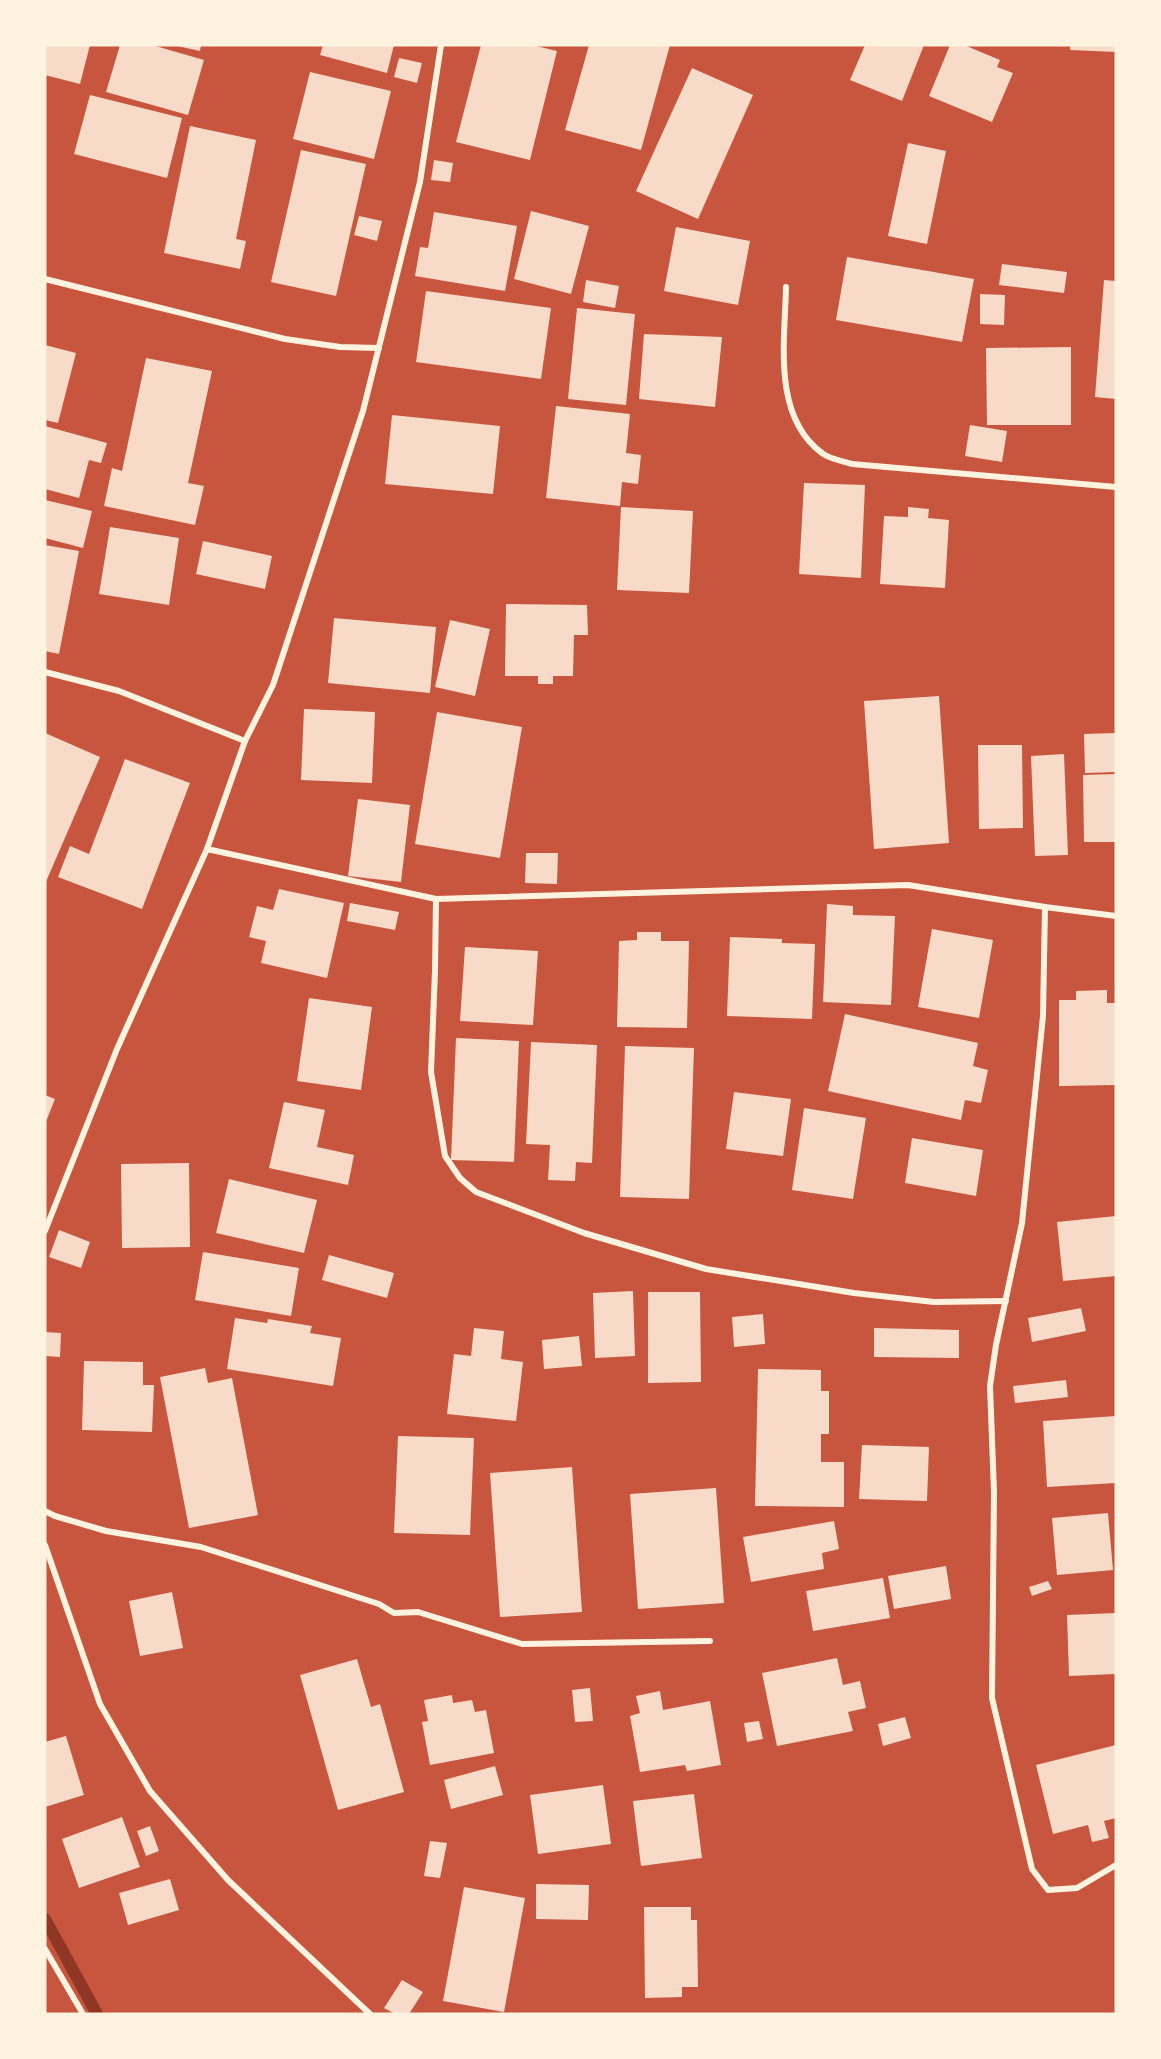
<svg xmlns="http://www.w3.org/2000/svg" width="1161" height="2059" viewBox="0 0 1161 2059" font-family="'DM Sans',sans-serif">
  <rect width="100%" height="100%" fill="#c8553d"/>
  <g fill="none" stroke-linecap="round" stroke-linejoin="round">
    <polyline stroke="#8f3625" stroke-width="12" points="45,1919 97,2014"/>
  </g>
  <g fill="#f7dbc8">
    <polygon points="45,45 90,45 80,84 45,75"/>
    <polygon points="120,45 152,45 204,60 188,115 106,92"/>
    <polygon points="173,45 201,45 200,51"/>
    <polygon points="323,45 394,45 387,73 320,55"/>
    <polygon points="481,45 532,45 557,51 530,160 456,142"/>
    <polygon points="589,45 670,45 641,150 565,130"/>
    <polygon points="865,45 924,45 902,101 850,80"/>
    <polygon points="950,45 964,45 1000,60 997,67 1013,73 992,122 929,96"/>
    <polygon points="1070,45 1116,45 1116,52 1070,50"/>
    <polygon points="399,58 422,63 417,83 394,77"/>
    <polygon points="692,68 753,95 698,219 636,191"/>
    <polygon points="310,72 391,91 374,159 293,139"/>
    <polygon points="90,95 182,118 167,178 74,154"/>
    <polygon points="190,126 256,140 236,239 246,241 240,269 164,253"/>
    <polygon points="908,143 946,151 927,244 888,236"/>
    <polygon points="301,150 366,164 336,296 271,282"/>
    <polygon points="434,160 453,163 450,182 431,180"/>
    <polygon points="531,211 589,226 571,294 514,279"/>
    <polygon points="434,212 517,226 505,291 415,276 420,247 428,248"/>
    <polygon points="359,216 382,221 377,241 354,235"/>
    <polygon points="676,227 750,241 738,305 664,291"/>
    <polygon points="847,257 974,279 962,342 836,320"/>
    <polygon points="1002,264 1067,272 1064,293 999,285"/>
    <polygon points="586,280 619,286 615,308 583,302"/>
    <polygon points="1104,280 1116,281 1116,399 1095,397"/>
    <polygon points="426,291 551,308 541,379 416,362"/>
    <polygon points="980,294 1005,295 1004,325 980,324"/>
    <polygon points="577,308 635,314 626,405 568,399"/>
    <polygon points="644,334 722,337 715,407 639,399"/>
    <polygon points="45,345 76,353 58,423 45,420"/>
    <polygon points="1071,347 1071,425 987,425 986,348"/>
    <polygon points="146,358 212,371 188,483 204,486 195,525 104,506 112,468 122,471"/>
    <polygon points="556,406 630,414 626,453 641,455 638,484 622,482 620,506 546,498"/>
    <polygon points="392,415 500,426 493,494 385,484"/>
    <polygon points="970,425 1007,431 1002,462 965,456"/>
    <polygon points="45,426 107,443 101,463 89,460 79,498 45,489"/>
    <polygon points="804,483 865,485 861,578 799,574"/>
    <polygon points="45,500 92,511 83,548 45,538"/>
    <polygon points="621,507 693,511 689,593 617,590"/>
    <polygon points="908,507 929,509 928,518 949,520 945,588 880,584 884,516 908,517"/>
    <polygon points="110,527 179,538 169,605 99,594"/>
    <polygon points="203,541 272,556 265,589 196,574"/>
    <polygon points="45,545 79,551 59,654 45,651"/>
    <polygon points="506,604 587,605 588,635 574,635 573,676 553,676 553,684 538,684 538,676 505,676"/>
    <polygon points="334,618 436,627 430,693 328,683"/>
    <polygon points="450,620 490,629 475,696 435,687"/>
    <polygon points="939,696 949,843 874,849 864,701"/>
    <polygon points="304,709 375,712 372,783 301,780"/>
    <polygon points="437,712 522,727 500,858 415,844"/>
    <polygon points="45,733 100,757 45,884"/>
    <polygon points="1116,733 1116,772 1085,773 1084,734"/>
    <polygon points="978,745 1022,745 1023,828 979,829"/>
    <polygon points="1064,754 1068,855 1035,856 1031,756"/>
    <polygon points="125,759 190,783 142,909 58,877 70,846 89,854"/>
    <polygon points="1116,774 1116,842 1084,842 1083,775"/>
    <polygon points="358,799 410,805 401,882 348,876"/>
    <polygon points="526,853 558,853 557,884 525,883"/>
    <polygon points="279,889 344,903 327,978 261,963 266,941 249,937 257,906 273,910"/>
    <polygon points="350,903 399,912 395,930 347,921"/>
    <polygon points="827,904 853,906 853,915 895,916 891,1005 823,1002"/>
    <polygon points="932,929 993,940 979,1018 918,1007"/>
    <polygon points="637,932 661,932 661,941 689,941 687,1028 617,1027 619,941 637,940"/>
    <polygon points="730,937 782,939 782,943 815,944 812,1019 727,1016"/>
    <polygon points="465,947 538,951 533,1025 460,1021"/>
    <polygon points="1107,990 1107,1003 1116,1003 1116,1085 1059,1086 1059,1000 1076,1000 1076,991"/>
    <polygon points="309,998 372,1007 361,1090 297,1081"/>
    <polygon points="845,1014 978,1043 973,1066 988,1070 981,1103 965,1100 961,1120 828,1091"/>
    <polygon points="456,1038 519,1041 514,1162 451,1160"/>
    <polygon points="531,1042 597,1045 592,1163 576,1162 575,1181 548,1180 550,1145 526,1144"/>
    <polygon points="625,1046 694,1048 689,1199 620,1197"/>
    <polygon points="734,1092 791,1099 783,1156 726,1149"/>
    <polygon points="45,1095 55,1099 45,1124"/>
    <polygon points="284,1102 325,1110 317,1147 354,1155 348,1185 269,1168"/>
    <polygon points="804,1108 866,1118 853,1199 792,1190"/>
    <polygon points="912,1138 983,1150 976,1196 905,1183"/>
    <polygon points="189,1163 190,1247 122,1248 121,1164"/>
    <polygon points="229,1179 317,1200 304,1253 216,1233"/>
    <polygon points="1116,1216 1116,1276 1063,1281 1057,1222"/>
    <polygon points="59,1230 90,1242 81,1268 49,1257"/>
    <polygon points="203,1252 299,1268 291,1316 195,1300"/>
    <polygon points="329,1255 394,1273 387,1298 322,1280"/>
    <polygon points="633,1291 635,1356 595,1358 593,1293"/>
    <polygon points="648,1292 700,1292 701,1382 648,1383"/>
    <polygon points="1081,1308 1086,1331 1032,1342 1028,1318"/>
    <polygon points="763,1314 765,1344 734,1347 732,1317"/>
    <polygon points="235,1318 267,1323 268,1319 312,1326 310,1333 341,1338 333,1386 227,1369"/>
    <polygon points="474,1328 504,1331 501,1359 523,1362 516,1421 447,1414 454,1354 471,1356"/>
    <polygon points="874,1328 959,1330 959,1358 874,1357"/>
    <polygon points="45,1332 61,1333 60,1357 45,1356"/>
    <polygon points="579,1336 582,1366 544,1369 542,1340"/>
    <polygon points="84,1361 143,1362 143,1385 154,1385 152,1432 82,1430"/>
    <polygon points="205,1368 208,1383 232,1378 258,1515 189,1528 160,1377"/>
    <polygon points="758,1369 821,1370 821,1391 829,1391 829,1434 821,1434 821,1462 844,1462 844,1507 755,1506"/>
    <polygon points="1066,1380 1068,1397 1015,1403 1013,1386"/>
    <polygon points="1116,1416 1116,1483 1047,1487 1043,1421"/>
    <polygon points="398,1436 474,1438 470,1535 394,1533"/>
    <polygon points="862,1445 929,1447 927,1501 859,1499"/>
    <polygon points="572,1467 582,1612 500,1617 490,1473"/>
    <polygon points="716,1488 724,1603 638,1609 630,1494"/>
    <polygon points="1108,1513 1113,1570 1057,1575 1052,1518"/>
    <polygon points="834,1521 839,1549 822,1553 824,1569 751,1582 743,1537"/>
    <polygon points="946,1566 951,1599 894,1609 888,1576"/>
    <polygon points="883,1578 890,1618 813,1631 806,1591"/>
    <polygon points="1048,1581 1052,1589 1032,1596 1029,1587"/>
    <polygon points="172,1592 183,1648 140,1656 129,1601"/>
    <polygon points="1116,1613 1116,1674 1069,1676 1067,1615"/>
    <polygon points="837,1658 843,1685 860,1681 866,1708 848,1712 853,1731 777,1746 762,1673"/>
    <polygon points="357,1659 371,1707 380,1704 404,1792 338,1810 300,1675"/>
    <polygon points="590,1688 593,1721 575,1722 572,1690"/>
    <polygon points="660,1691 663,1710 710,1701 721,1765 687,1771 685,1765 640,1772 630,1716 640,1713 636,1696"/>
    <polygon points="452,1695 453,1703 472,1700 475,1712 486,1710 494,1753 430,1765 422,1722 428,1721 424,1700"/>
    <polygon points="905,1717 911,1738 883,1746 878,1724"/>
    <polygon points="759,1721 763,1739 747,1742 744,1723"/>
    <polygon points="66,1736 84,1795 45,1807 45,1742"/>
    <polygon points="1116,1745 1116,1818 1104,1821 1109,1838 1092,1842 1088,1825 1053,1834 1036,1765"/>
    <polygon points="495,1766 503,1795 451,1809 444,1780"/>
    <polygon points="603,1785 611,1844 538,1854 530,1795"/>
    <polygon points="694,1794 702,1858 641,1866 633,1801"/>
    <polygon points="122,1817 140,1867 79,1888 62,1839"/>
    <polygon points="150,1826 159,1851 146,1856 137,1831"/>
    <polygon points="430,1841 447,1843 440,1878 424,1876"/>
    <polygon points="170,1879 179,1910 128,1925 119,1893"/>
    <polygon points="536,1884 589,1885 588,1920 536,1919"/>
    <polygon points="464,1887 525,1898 504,2012 443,2001"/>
    <polygon points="644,1907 691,1907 691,1920 697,1920 698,1987 682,1987 682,1997 645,1998"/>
    <polygon points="402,1980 423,1992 409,2014 395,2014 384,2008"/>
  </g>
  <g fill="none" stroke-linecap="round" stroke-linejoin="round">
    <g stroke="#fff3e0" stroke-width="6">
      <polyline points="45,279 285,339 340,347 379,348"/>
      <path d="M786 287C785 341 772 416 822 453 829 459 843 461 852 464L1116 487"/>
      <polyline points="45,672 119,691 245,741"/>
      <polyline points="207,849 436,899 435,971 431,1072 445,1156 460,1178 476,1192 584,1233 706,1269 854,1293 934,1302 1006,1301"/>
      <polyline points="436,899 908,885 1045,907"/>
      <polyline points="1116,916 1045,907 1043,1016 1022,1223 996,1345 990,1386 994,1492 992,1698 1032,1869 1048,1890 1077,1888 1116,1865"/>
      <polyline points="45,1231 117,1049 207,849 245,741 273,685 363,411 420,182 441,45"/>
      <polyline points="45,1511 55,1516 106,1531 201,1547 379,1604 394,1613 418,1612 522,1644 710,1641"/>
      <polyline points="45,1545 100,1704 150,1791 228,1880 370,2014"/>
      <polyline points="45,1949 83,2014"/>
    </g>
  </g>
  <rect width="1161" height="2059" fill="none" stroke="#fff3e0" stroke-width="93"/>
</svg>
